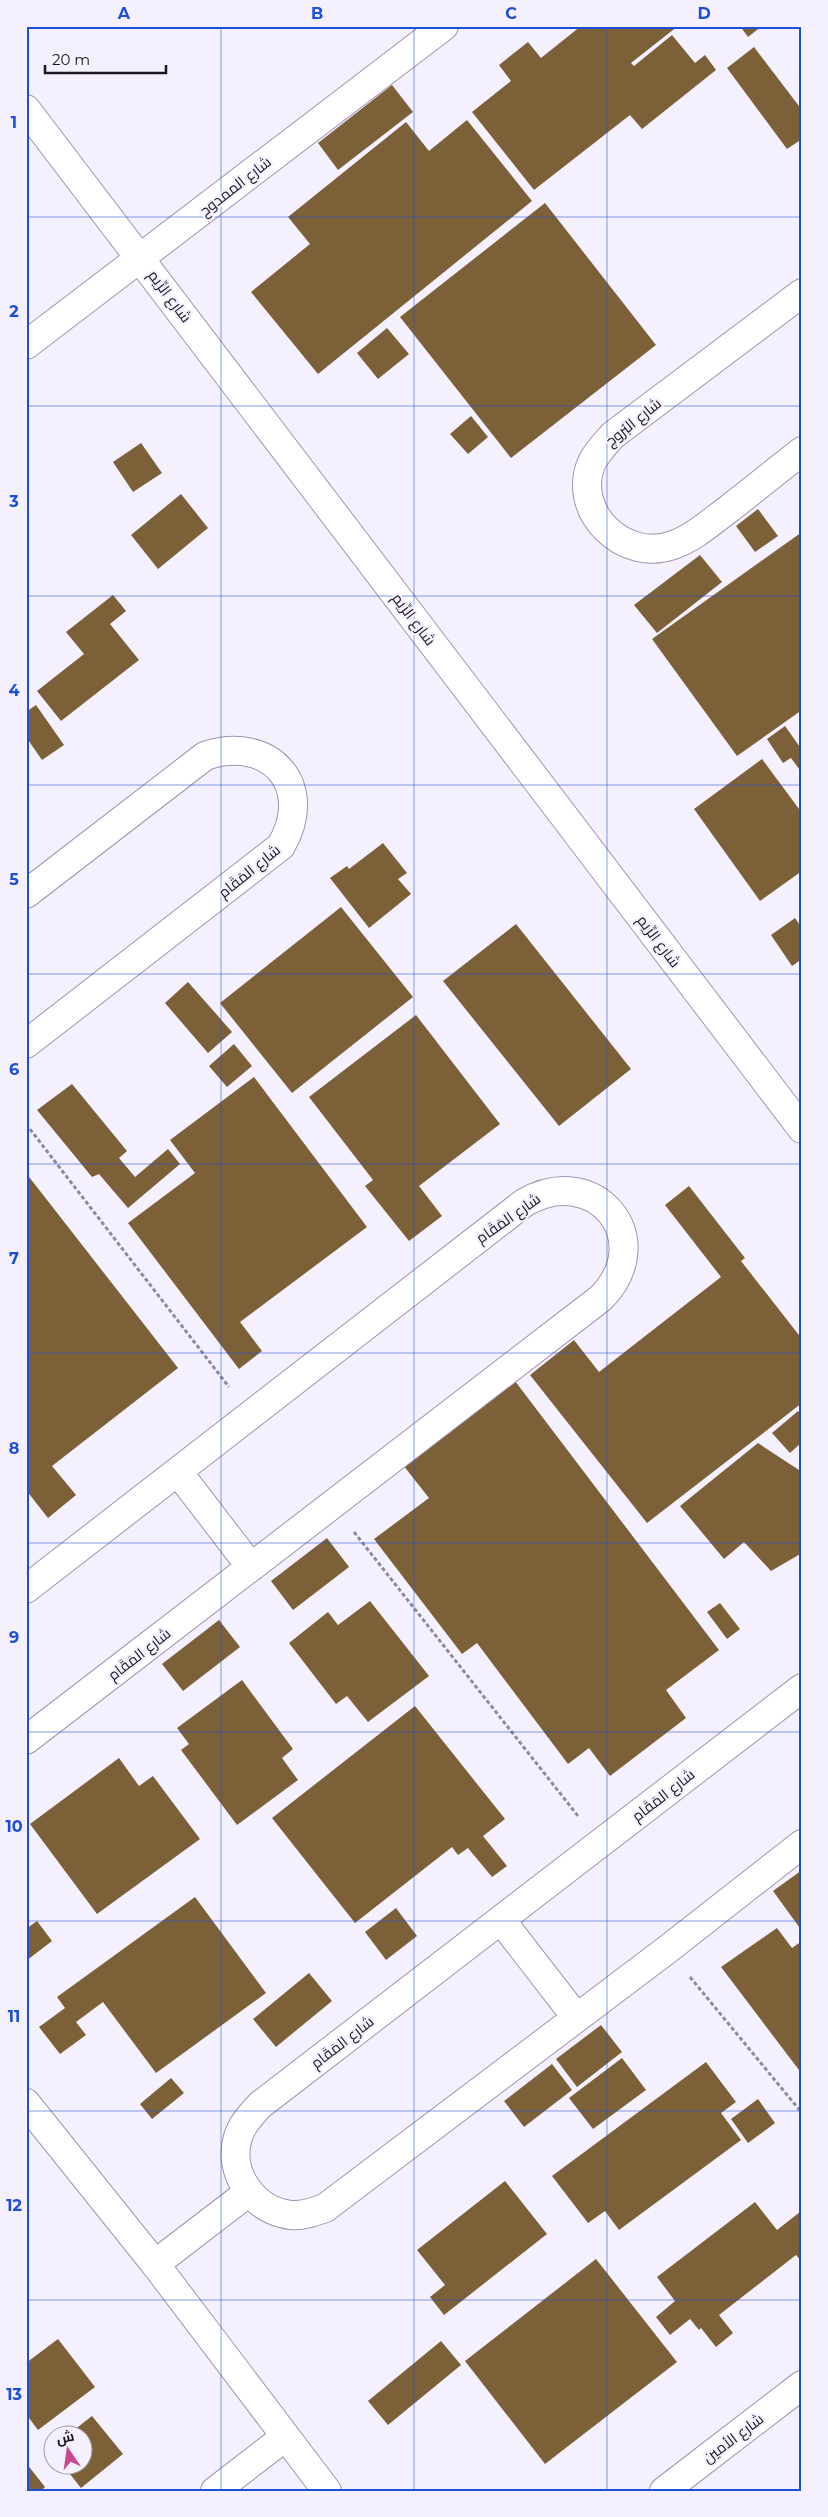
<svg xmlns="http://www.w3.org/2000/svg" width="828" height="2517" viewBox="0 0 828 2517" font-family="Montserrat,Cairo,sans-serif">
  <rect width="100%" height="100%" fill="#f5f0fe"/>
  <g fill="#7c6138">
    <polygon points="581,26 678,26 631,63 634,66 672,35 695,63 705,55 716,70 642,129 630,115 534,190 472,112 511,81 499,65 528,42 541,58"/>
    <polygon points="740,26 762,26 748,37"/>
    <polygon points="754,47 802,110 802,139 787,149 727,68"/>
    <polygon points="392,85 413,112 338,170 318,143"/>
    <polygon points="467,120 532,201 318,374 251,292 310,244 288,217 406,122 429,151"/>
    <polygon points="545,203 656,345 511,458 400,317"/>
    <polygon points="387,328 409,354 378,379 357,353"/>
    <polygon points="471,416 488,437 468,454 450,434"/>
    <polygon points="141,443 162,473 133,492 113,462"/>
    <polygon points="181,494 208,528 158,569 131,535"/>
    <polygon points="758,509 778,536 755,552 736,526"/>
    <polygon points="802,532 802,710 737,756 652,639"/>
    <polygon points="700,555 722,582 657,633 634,605"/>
    <polygon points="113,595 126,611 110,624 139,660 61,721 37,691 84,654 66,632"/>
    <polygon points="36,705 64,745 42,760 26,737 26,712"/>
    <polygon points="785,726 802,750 802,773 791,758 783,763 767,739"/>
    <polygon points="762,759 802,813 802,871 760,901 694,809"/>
    <polygon points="383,843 407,873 398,879 411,894 369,928 330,878 347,866 349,869"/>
    <polygon points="341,907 413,997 292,1093 220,1003"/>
    <polygon points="795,918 802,928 802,959 792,966 771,935"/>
    <polygon points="516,924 631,1069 559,1126 443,981"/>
    <polygon points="188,982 232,1032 208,1053 165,1003"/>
    <polygon points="416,1015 500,1124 419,1186 442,1216 409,1241 365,1186 373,1180 309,1097"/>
    <polygon points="234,1044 252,1066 227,1087 209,1066"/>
    <polygon points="254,1077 367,1227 240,1322 262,1351 239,1369 128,1223 195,1173 170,1140"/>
    <polygon points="72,1084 127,1151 119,1158 135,1177 168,1149 180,1164 128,1208 99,1174 92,1177 37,1110"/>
    <polygon points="26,1173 178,1368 52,1466 76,1495 48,1518 26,1490"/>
    <polygon points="689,1186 745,1258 741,1261 802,1339 802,1403 647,1523 530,1375 574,1340 599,1372 721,1277 665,1205"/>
    <polygon points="515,1381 719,1650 666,1690 686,1718 610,1776 589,1748 568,1764 477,1643 462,1654 374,1539 429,1498 403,1465"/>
    <polygon points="798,1411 802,1415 802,1442 790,1453 772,1433"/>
    <polygon points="758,1443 802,1472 802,1553 771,1571 744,1542 724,1559 680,1506"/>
    <polygon points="327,1538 349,1567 293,1610 271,1581"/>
    <polygon points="370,1601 429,1676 368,1722 347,1696 336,1704 289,1643 328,1612 338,1625"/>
    <polygon points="720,1603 740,1629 727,1639 707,1612"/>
    <polygon points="219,1620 240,1647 183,1691 162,1664"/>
    <polygon points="242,1680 293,1749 282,1758 298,1780 237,1825 181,1750 189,1744 177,1728"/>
    <polygon points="415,1706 505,1819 483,1836 507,1866 492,1877 468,1848 458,1855 452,1847 355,1923 272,1818"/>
    <polygon points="119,1758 139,1786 153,1776 200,1839 97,1914 30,1824"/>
    <polygon points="802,1870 802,1931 773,1891"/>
    <polygon points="195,1897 266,1993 156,2073 103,2002 76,2022 86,2035 60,2054 39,2027 65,2008 57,1997"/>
    <polygon points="396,1908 417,1936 386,1960 365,1932"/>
    <polygon points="37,1921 52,1941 26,1961 26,1929"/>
    <polygon points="777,1928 792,1948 802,1941 802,2074 721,1967"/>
    <polygon points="309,1973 332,2001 276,2047 253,2019"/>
    <polygon points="601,2025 622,2052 577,2087 556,2059"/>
    <polygon points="622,2058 646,2090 593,2129 569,2098"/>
    <polygon points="706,2062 736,2102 721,2113 741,2140 619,2230 605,2211 588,2223 552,2176"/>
    <polygon points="552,2064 572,2090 524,2127 504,2101"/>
    <polygon points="171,2078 184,2093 152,2119 140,2104"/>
    <polygon points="758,2099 775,2123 748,2143 731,2119"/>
    <polygon points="505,2181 547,2234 444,2315 430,2297 445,2285 417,2250"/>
    <polygon points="755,2202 777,2230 800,2212 802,2215 802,2262 796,2255 719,2315 733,2333 716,2347 701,2328 699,2330 690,2319 670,2335 656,2317 675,2301 657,2277"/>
    <polygon points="596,2259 677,2362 545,2464 465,2361"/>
    <polygon points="58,2339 95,2387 38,2430 26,2414 26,2363"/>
    <polygon points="441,2341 461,2365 388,2425 368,2401"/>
    <polygon points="92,2416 123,2454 81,2488 62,2464 82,2464 82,2434 69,2434"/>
    <polygon points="26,2463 45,2487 41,2491 26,2491"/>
  </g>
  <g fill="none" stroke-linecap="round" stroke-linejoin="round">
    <g stroke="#a094b3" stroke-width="30">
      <g id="minor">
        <path d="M802 293 613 435C605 444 597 452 592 462 570 512 625 563 673 545 694 538 712 521 730 508 754 489 778 470 802 451"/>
        <polyline points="26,345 444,26"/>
        <path d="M26 894 205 756C270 734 316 786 281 846L26 1044"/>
        <polyline points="178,1472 251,1567"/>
        <path d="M26 1589 524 1203C595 1161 659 1239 601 1298L26 1740"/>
        <path d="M802 1688 260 2105C251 2115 242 2124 238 2137 227 2173 254 2211 291 2215 303 2216 314 2212 325 2208L668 1949 802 1844"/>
        <polyline points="501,1920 576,2017"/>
        <polyline points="26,2103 155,2264 327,2491"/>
        <polyline points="155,2264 249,2192"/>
        <polyline points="215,2491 285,2437"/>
        <polyline points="664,2491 802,2385"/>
      </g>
    </g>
    <g stroke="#a094b3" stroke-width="30">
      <polyline id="tertiary" points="26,109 802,1129"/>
    </g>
    <g stroke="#908b98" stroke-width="3" stroke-dasharray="4 2.5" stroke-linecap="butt">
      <polyline points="26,1124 229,1387"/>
      <polyline points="354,1532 578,1816"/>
      <polyline points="690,1977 802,2113"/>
    </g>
    <use href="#minor" stroke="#fff" stroke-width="28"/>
    <use href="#tertiary" stroke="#fff" stroke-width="28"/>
  </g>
  <path fill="none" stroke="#1d4ed8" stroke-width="1" stroke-opacity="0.55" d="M221 26V2491M414 26V2491M607 26V2491M26 217H802M26 406H802M26 596H802M26 785H802M26 974H802M26 1164H802M26 1353H802M26 1543H802M26 1732H802M26 1921H802M26 2111H802M26 2300H802"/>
  <g text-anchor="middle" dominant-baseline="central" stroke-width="4.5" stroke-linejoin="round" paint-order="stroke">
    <g font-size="15" fill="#1b1622" stroke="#f5f0fe">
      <text transform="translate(235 186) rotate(-38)">شارع الممدوح</text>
      <text transform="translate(170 296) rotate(53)">شارع الرِّيم</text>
      <text transform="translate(633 422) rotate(-39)">شارع البُروج</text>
      <text transform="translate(414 619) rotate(53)">شارع الرِّيم</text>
      <text transform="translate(249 871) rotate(-39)">شارع المَقَام</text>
      <text transform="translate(659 941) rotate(53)">شارع الرِّيم</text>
      <text transform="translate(508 1218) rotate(-35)">شارع المَقَام</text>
      <text transform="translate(139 1654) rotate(-38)">شارع المَقَام</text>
      <text transform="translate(663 1795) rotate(-38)">شارع المَقَام</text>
      <text transform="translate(342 2042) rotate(-38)">شارع المَقَام</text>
      <text transform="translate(733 2438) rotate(-37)">شارع الأمين</text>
    </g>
  </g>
  <rect width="828" height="2517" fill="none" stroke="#f5f0fe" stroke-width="55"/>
  <g transform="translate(68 2450) rotate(347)"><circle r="24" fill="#f5f0fe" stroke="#9e99a6"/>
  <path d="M0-4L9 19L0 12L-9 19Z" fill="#c84894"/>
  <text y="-8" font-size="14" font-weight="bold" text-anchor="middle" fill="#1b1622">ش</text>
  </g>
  <path d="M45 65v8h121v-8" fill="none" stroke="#1b1622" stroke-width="2.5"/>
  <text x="52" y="65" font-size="15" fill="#1b1622" stroke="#f5f0fe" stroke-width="4" paint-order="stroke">20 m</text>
  <rect x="28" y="28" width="772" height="2462" fill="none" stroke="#1d4ed8" stroke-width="2"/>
  <g font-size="16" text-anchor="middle" font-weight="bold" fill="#1d4ed8">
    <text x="124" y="19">A</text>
    <text x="317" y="19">B</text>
    <text x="511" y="19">C</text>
    <text x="704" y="19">D</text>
    <text x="14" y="128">1</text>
    <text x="14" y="317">2</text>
    <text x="14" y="507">3</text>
    <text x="14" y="696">4</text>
    <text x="14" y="885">5</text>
    <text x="14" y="1075">6</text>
    <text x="14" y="1264">7</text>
    <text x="14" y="1454">8</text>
    <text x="14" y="1643">9</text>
    <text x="14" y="1832">10</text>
    <text x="14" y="2022">11</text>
    <text x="14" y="2211">12</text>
    <text x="14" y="2400">13</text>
  </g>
</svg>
